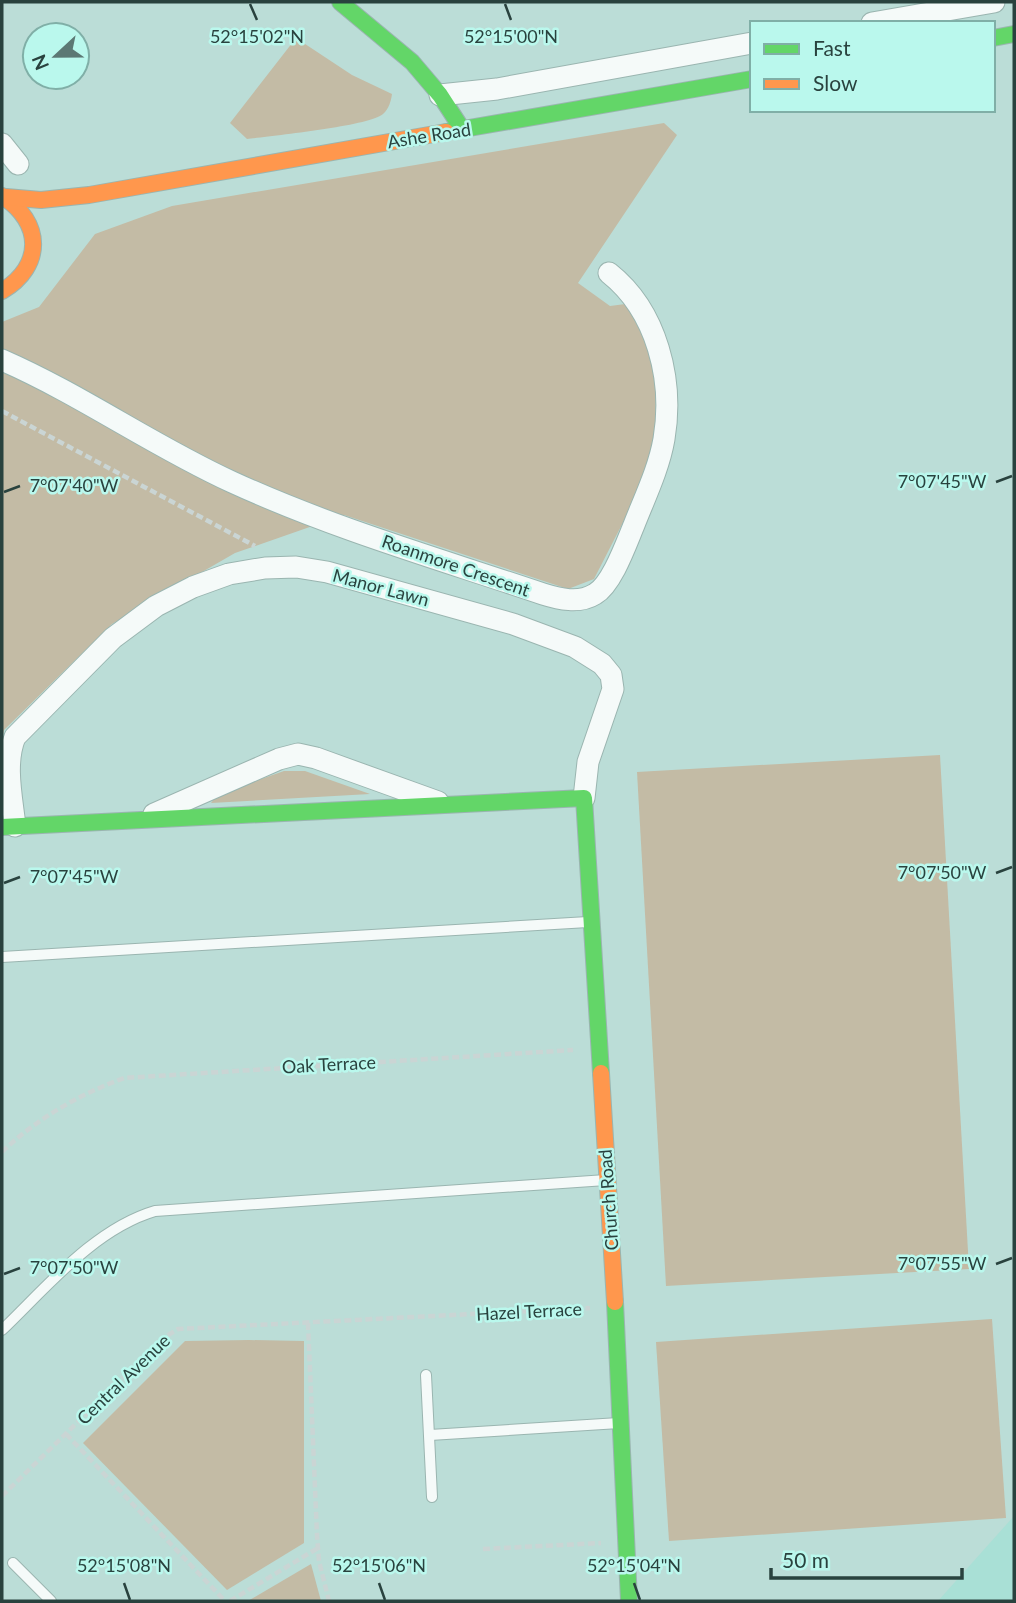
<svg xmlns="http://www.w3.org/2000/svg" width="1016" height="1603" viewBox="0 0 1016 1603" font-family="Lato,sans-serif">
  <rect width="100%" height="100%" fill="#bbddd7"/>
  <polygon fill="#a9e0d6" points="1014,1516 1014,1601 938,1601"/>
  <g fill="#c3bba5">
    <path d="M296 38 352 75 392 94C391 101 389 109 383 114 370 126 271 136 247 139L230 123Z"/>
    <polygon points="664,123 677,135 578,283 610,306 633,303 656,372 655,460 594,579 568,589 344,515 235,553 112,624 4,730 2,741 2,322 39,307 95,234 172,206"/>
    <polygon points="940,755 969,1269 666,1286 637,772"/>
    <polygon points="284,771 305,771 370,794 211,803 218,794"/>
    <polygon points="992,1319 1006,1518 669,1541 656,1342"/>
    <polygon points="249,1340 304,1341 304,1543 227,1590 83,1443 185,1341"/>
    <polygon points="311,1564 321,1601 248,1601"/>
  </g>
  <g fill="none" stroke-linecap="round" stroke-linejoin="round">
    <g stroke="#9ab5b0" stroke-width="12">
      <g id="lane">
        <polyline points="2,957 588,922"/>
        <path d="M2 1330C46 1288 94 1229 155 1211L606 1180"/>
        <polyline points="426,1375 432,1497"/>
        <polyline points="430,1435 619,1423"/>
        <polyline points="13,1563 51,1601"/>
      </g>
    </g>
    <g stroke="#9ab5b0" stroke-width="23">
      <g id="street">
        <polyline points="872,23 994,2"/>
        <polyline points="440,95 497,89 752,43"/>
        <polyline points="2,144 18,164"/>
        <path d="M2 360C82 395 153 446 232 482 332 528 439 559 543 594 559 599 579 604 595 594 612 584 626 544 634 525 645 497 659 468 664 439 674 380 657 311 609 273"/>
        <polyline points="154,814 279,759 298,754 316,758 438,802"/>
        <path d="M15 826C12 798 4 764 15 737L113 638 156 606 193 587 229 574 265 568 296 567 327 572 513 624 575 647 602 664 611 675 613 689 588 762 584 798"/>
      </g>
    </g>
    <g stroke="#9ab5b0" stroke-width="18">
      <g id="fast">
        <polyline points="340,2 412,62 440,95 462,129"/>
        <polyline points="993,38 1014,34"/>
        <polyline points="446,132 752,79"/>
        <polyline points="2,827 584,798 601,1073"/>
        <polyline points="615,1302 629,1601"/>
      </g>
    </g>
    <g stroke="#9ab5b0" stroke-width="18">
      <g id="slow">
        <path d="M2 196C43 222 44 266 2 291"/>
        <polyline points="6,197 41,200 89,195 446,132"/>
        <polyline points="601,1073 615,1302"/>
      </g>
    </g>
    <g stroke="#cad5d4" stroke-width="4.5" stroke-dasharray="7 3.5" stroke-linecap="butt">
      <polyline points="2,411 255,546"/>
      <path d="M2 1152C36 1119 80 1094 124 1078L573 1050"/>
      <polyline points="308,1323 317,1535 319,1561 329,1601"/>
      <polyline points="66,1434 225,1601"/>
      <polyline points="2,1496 165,1337 178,1329 590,1308"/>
      <polyline points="483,1549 601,1543"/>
      <polyline points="230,1601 318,1548"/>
    </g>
    <use href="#lane" stroke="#f5faf9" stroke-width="10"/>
    <use href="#street" stroke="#f5faf9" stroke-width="21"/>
    <use href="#fast" stroke="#63d668" stroke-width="16"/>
    <use href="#slow" stroke="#ff974d" stroke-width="16"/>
  </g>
  <path fill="none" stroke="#29423e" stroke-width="2.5" d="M250 4 257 20M505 4 511 20M996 482 1012 476M4 492 20 486M996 873 1012 867M4 883 20 877M996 1264 1012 1258M4 1274 20 1268M124 1583 130 1600M379 1583 385 1600M634 1583 640 1600"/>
  <g text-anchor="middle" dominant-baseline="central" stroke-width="5" stroke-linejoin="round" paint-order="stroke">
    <g font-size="18" fill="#29423e" stroke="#baf8ed">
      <text transform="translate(429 135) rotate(-9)">Ashe Road</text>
      <text transform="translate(456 565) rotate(19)">Roanmore Crescent</text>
      <text transform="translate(381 587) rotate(15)">Manor Lawn</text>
      <text transform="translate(329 1064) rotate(-3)">Oak Terrace</text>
      <text transform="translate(608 1200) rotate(-94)">Church Road</text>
      <text transform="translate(529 1311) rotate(-3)">Hazel Terrace</text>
      <text transform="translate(123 1379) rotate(-44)">Central Avenue</text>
    </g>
  </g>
  <g font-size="18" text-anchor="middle" fill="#29423e" stroke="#baf8ed" stroke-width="5" stroke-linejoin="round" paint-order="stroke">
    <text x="257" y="43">52°15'02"N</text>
    <text x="511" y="43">52°15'00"N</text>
    <text x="942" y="488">7°07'45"W</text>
    <text x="74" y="492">7°07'40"W</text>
    <text x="942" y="879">7°07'50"W</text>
    <text x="74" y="883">7°07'45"W</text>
    <text x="942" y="1270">7°07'55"W</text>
    <text x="74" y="1274">7°07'50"W</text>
    <text x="124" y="1572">52°15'08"N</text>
    <text x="379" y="1572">52°15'06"N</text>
    <text x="634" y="1572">52°15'04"N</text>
  </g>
  <rect width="1016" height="1603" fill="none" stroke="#29423e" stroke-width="7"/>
  <rect x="750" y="21" width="245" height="91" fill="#baf8ed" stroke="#80afa7" stroke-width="2"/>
  <rect x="764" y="44" width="35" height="10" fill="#63d668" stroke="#80afa7" stroke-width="2"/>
  <text x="813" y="56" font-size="21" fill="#29423e">Fast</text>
  <rect x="764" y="79" width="35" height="10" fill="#ff974d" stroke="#80afa7" stroke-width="2"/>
  <text x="813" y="91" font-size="21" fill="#29423e">Slow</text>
  <g transform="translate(56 56) rotate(248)"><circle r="33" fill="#baf8ed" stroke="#80afa7" stroke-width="2"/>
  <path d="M0-5L12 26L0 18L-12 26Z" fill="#5c7874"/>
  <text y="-10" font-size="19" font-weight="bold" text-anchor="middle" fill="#29423e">N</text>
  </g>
  <path d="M771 1568v10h191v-10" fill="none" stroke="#29423e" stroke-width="3.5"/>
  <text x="782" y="1568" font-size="21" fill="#29423e" stroke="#baf8ed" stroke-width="5" paint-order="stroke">50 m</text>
</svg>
